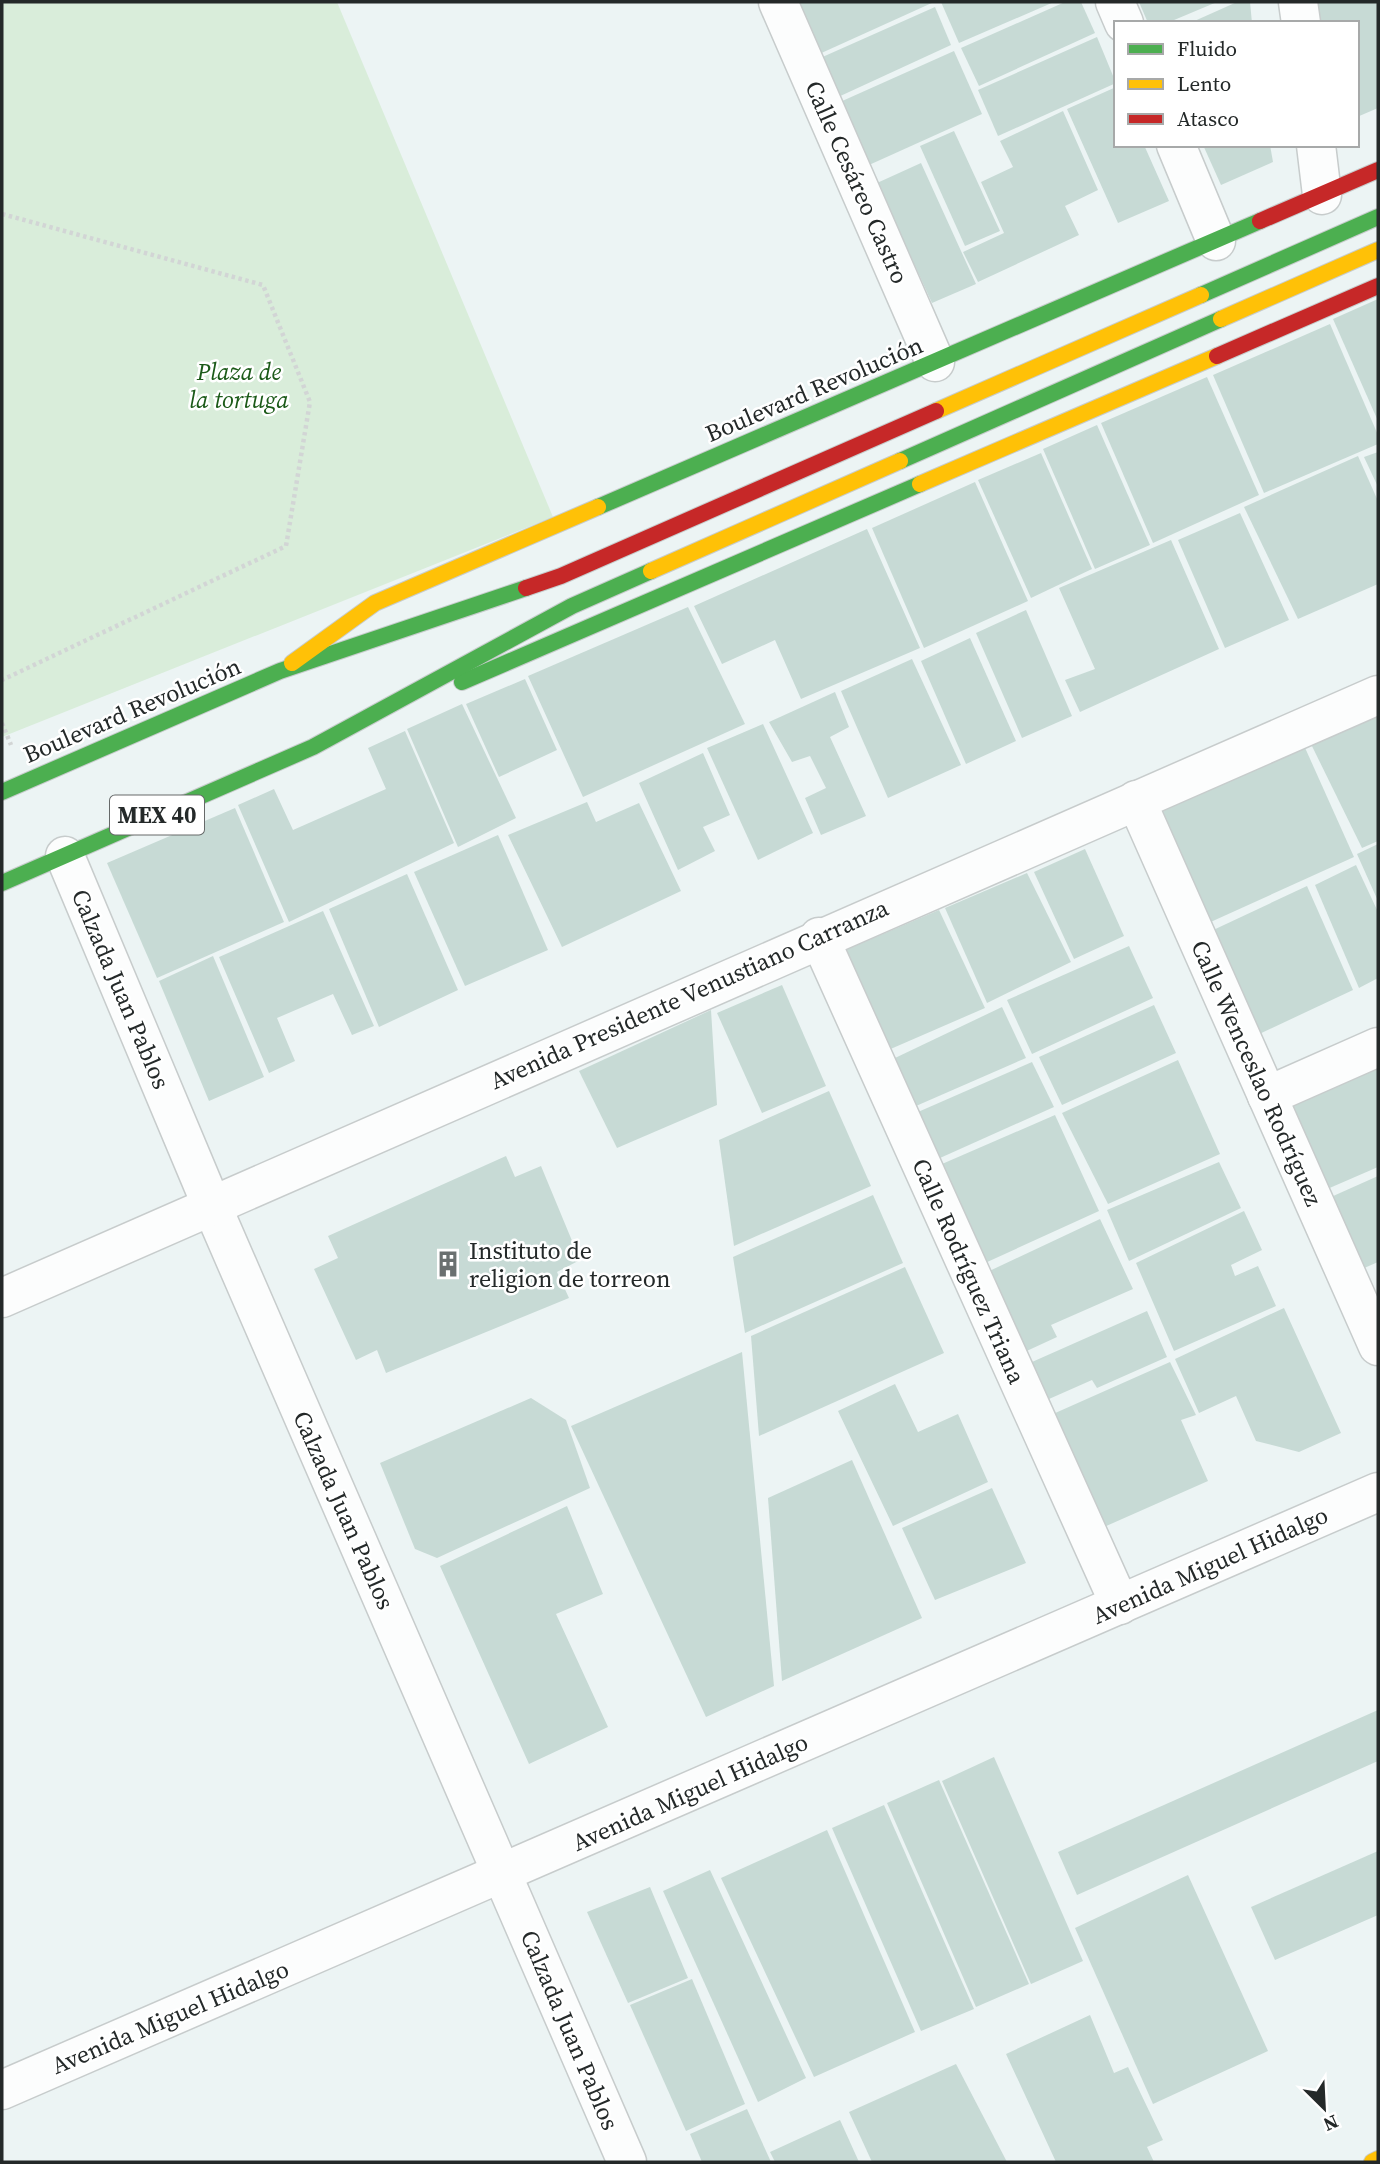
<svg xmlns="http://www.w3.org/2000/svg" width="1380" height="2164" viewBox="0 0 1380 2164" font-family="'Source Serif 4',serif">
  <rect width="100%" height="100%" fill="#ecf4f4"/>
  <polygon fill="#d9edda" points="2,2 337,2 553,517 2,737"/>
  <g fill="#c7dad5">
    <polygon points="794,2 934,2 817,55"/>
    <polygon points="941,2 1054,2 959,43"/>
    <polygon points="1065,2 1081,2 1095,33 979,86 961,48"/>
    <polygon points="1139,2 1217,2 1167,23 1148,23"/>
    <polygon points="1237,2 1250,2 1252,23 1190,23"/>
    <polygon points="1304,2 1378,2 1378,108 1357,117 1357,23 1306,23"/>
    <polygon points="935,7 951,45 836,98 818,59"/>
    <polygon points="1097,37 1116,83 998,136 978,90"/>
    <polygon points="954,51 982,114 869,165 840,102"/>
    <polygon points="1116,87 1116,145 1144,145 1169,201 1118,223 1067,109"/>
    <polygon points="1063,111 1098,190 1065,206 1079,235 978,282 963,252 1004,233 981,182 1013,167 1000,141"/>
    <polygon points="954,131 1000,231 965,246 920,146"/>
    <polygon points="1203,145 1270,145 1273,162 1221,185"/>
    <polygon points="921,163 976,284 932,303 877,183"/>
    <polygon points="1378,299 1378,421 1333,319"/>
    <polygon points="1330,324 1378,435 1378,444 1264,493 1213,375"/>
    <polygon points="1207,377 1259,495 1153,543 1101,423"/>
    <polygon points="1097,425 1150,545 1095,569 1043,449"/>
    <polygon points="1378,452 1378,487 1364,457"/>
    <polygon points="1041,453 1092,569 1031,598 978,480"/>
    <polygon points="1358,456 1378,501 1378,584 1298,619 1244,507"/>
    <polygon points="975,482 1028,601 924,648 872,528"/>
    <polygon points="1240,513 1289,620 1225,648 1178,540"/>
    <polygon points="867,529 920,648 801,699 775,640 722,664 694,606"/>
    <polygon points="1171,540 1219,649 1080,712 1065,680 1095,669 1059,588"/>
    <polygon points="688,607 745,724 583,797 528,676"/>
    <polygon points="1026,610 1072,716 1022,738 976,633"/>
    <polygon points="970,638 1016,741 966,764 921,661"/>
    <polygon points="912,659 961,765 888,798 841,691"/>
    <polygon points="525,679 557,750 499,777 466,704"/>
    <polygon points="835,692 849,727 830,737 866,816 821,835 805,798 826,788 810,756 792,762 769,722"/>
    <polygon points="462,704 516,818 458,847 407,729"/>
    <polygon points="1378,712 1378,841 1362,848 1310,742"/>
    <polygon points="763,724 813,833 758,860 707,748"/>
    <polygon points="405,731 454,843 289,922 238,805 274,789 293,830 386,789 368,748"/>
    <polygon points="1302,741 1354,857 1204,925 1155,811"/>
    <polygon points="703,753 730,815 703,827 715,851 678,870 639,783"/>
    <polygon points="587,802 596,822 639,803 681,891 562,947 508,835"/>
    <polygon points="235,808 284,922 157,978 107,863"/>
    <polygon points="498,835 548,950 465,986 414,872"/>
    <polygon points="1378,844 1378,901 1357,854"/>
    <polygon points="1085,849 1124,936 1074,959 1034,872"/>
    <polygon points="1356,865 1378,912 1378,978 1359,988 1315,885"/>
    <polygon points="1027,873 1071,962 987,1003 945,908"/>
    <polygon points="407,874 458,990 379,1027 329,909"/>
    <polygon points="1307,886 1353,990 1255,1036 1209,932"/>
    <polygon points="939,910 985,1008 886,1051 843,951"/>
    <polygon points="323,911 374,1026 352,1035 333,994 277,1018 295,1061 269,1073 219,957"/>
    <polygon points="1129,946 1153,998 1032,1054 1007,1000"/>
    <polygon points="213,956 264,1077 209,1101 159,981"/>
    <polygon points="782,985 826,1086 762,1113 717,1013"/>
    <polygon points="1154,1005 1176,1053 1062,1105 1039,1057"/>
    <polygon points="1002,1007 1026,1058 916,1106 895,1058"/>
    <polygon points="711,1010 717,1105 617,1148 579,1071"/>
    <polygon points="1378,1053 1378,1167 1325,1190 1282,1095"/>
    <polygon points="1178,1060 1220,1154 1108,1204 1062,1113"/>
    <polygon points="1032,1062 1054,1107 940,1158 918,1112"/>
    <polygon points="829,1091 871,1186 734,1246 719,1140"/>
    <polygon points="1055,1115 1099,1211 985,1263 942,1164"/>
    <polygon points="506,1156 515,1177 541,1166 580,1260 557,1272 569,1298 386,1373 377,1350 356,1360 314,1269 338,1258 328,1236"/>
    <polygon points="1219,1162 1241,1208 1129,1261 1107,1210"/>
    <polygon points="1378,1176 1378,1262 1362,1269 1331,1197"/>
    <polygon points="873,1195 903,1263 745,1333 733,1257"/>
    <polygon points="1244,1211 1262,1250 1231,1265 1235,1276 1258,1266 1276,1306 1174,1351 1136,1263"/>
    <polygon points="1100,1219 1133,1289 1051,1325 1057,1337 1018,1355 983,1274"/>
    <polygon points="905,1267 944,1353 759,1436 751,1336"/>
    <polygon points="1284,1308 1341,1433 1299,1452 1256,1441 1236,1396 1199,1413 1175,1359"/>
    <polygon points="1147,1311 1167,1357 1097,1388 1092,1380 1049,1399 1032,1362"/>
    <polygon points="742,1352 774,1686 706,1717 571,1426"/>
    <polygon points="1170,1362 1196,1415 1181,1420 1208,1481 1104,1527 1053,1414"/>
    <polygon points="895,1384 918,1432 958,1414 988,1482 893,1526 838,1411"/>
    <polygon points="531,1398 566,1420 590,1488 437,1558 415,1549 380,1463"/>
    <polygon points="852,1460 922,1618 782,1681 768,1498"/>
    <polygon points="992,1488 1026,1563 935,1600 902,1528"/>
    <polygon points="567,1506 603,1594 556,1614 608,1727 529,1764 440,1566"/>
    <polygon points="1378,1710 1378,1761 1077,1895 1058,1852"/>
    <polygon points="994,1757 1083,1961 1031,1984 942,1781"/>
    <polygon points="939,1780 1029,1984 976,2007 887,1803"/>
    <polygon points="884,1805 974,2009 921,2031 832,1828"/>
    <polygon points="827,1830 915,2032 814,2077 721,1878"/>
    <polygon points="1378,1851 1378,1915 1275,1960 1251,1907"/>
    <polygon points="710,1870 806,2078 758,2102 663,1891"/>
    <polygon points="1188,1875 1268,2051 1153,2104 1075,1928"/>
    <polygon points="650,1887 688,1978 628,2003 587,1912"/>
    <polygon points="692,1979 745,2104 686,2131 630,2005"/>
    <polygon points="1090,2015 1114,2073 1128,2067 1163,2140 1147,2147 1154,2162 1056,2162 1006,2054"/>
    <polygon points="956,2064 1007,2162 872,2162 849,2112"/>
    <polygon points="747,2109 771,2162 702,2162 690,2134"/>
    <polygon points="840,2120 859,2162 775,2162 770,2152"/>
  </g>
  <g fill="none" stroke-linecap="round" stroke-linejoin="round">
    <g stroke="#c7cccc" stroke-width="41">
      <g id="street">
        <polyline points="778,2 935,362"/>
        <polyline points="1115,2 1124,23"/>
        <polyline points="1298,2 1301,23"/>
        <polyline points="1176,145 1216,241"/>
        <polyline points="1316,145 1322,195"/>
        <polyline points="1136,800 1378,1346"/>
        <polyline points="65,856 211,1204 627,2162"/>
        <polyline points="819,937 1120,1605"/>
        <polyline points="1267,1096 1378,1047"/>
        <polyline points="2,1298 1378,695"/>
        <polyline points="2,2090 1378,1492"/>
      </g>
    </g>
    <g stroke="#c7cccc" stroke-width="18">
      <g id="fast">
        <polyline points="1201,295 1378,217"/>
        <polyline points="900,461 1221,319"/>
        <polyline points="598,507 1260,221"/>
        <polyline points="462,682 920,484"/>
        <polyline points="2,792 280,671 526,588"/>
        <polyline points="2,883 313,747 572,606 651,571"/>
      </g>
    </g>
    <g stroke="#c7cccc" stroke-width="18">
      <g id="slow">
        <polyline points="1221,319 1378,250"/>
        <polyline points="936,411 1201,295"/>
        <polyline points="920,484 1217,356"/>
        <polyline points="651,571 900,461"/>
        <polyline points="292,663 375,603 598,507"/>
        <polyline points="1372,2162 1378,2159"/>
      </g>
    </g>
    <g stroke="#c7cccc" stroke-width="18">
      <g id="jam">
        <polyline points="1260,221 1378,170"/>
        <polyline points="1217,356 1378,286"/>
        <polyline points="526,588 561,576 936,411"/>
      </g>
    </g>
    <g stroke="#d2d5d5" stroke-width="4.5" stroke-dasharray="3.5 3.5" stroke-linecap="butt">
      <polyline points="2,214 263,285 310,402 286,546 2,680"/>
      <polyline points="2,723 11,745"/>
    </g>
    <use href="#street" stroke="#fcfdfd" stroke-width="38"/>
    <use href="#fast" stroke="#4caf50" stroke-width="16"/>
    <use href="#slow" stroke="#ffc107" stroke-width="16"/>
    <use href="#jam" stroke="#c62828" stroke-width="16"/>
  </g>
  <defs>
    <g id="building-bare" transform="scale(2.1)"><path d="M-4-6H4V6H1V3H-1V6H-4ZM-2.5-4.3h1.7v1.8h-1.7ZM.8-4.3h1.7v1.8H.8ZM-2.5-1h1.7V.8h-1.7ZM.8-1h1.7V.8H.8Z" fill="#6a7070" stroke="#fff" stroke-width="2.5" paint-order="stroke"/></g>
  </defs>
  <g fill-rule="evenodd">
    <use href="#building-bare" x="448" y="1264"/>
  </g>
  <g text-anchor="middle" dominant-baseline="central" stroke-width="5" stroke-linejoin="round" paint-order="stroke">
    <rect fill="#fff" stroke="#666969" stroke-width="2" x="110" y="795.5" width="94" height="39" rx="5"/>
    <g font-size="23" font-weight="bold" fill="#242929">
      <text x="157" y="815">MEX 40</text>
    </g>
    <g font-size="24" fill="#242929" stroke="#fff">
      <text transform="translate(857 182) rotate(66)">Calle Cesáreo Castro</text>
      <text transform="translate(814 389) rotate(-23)">Boulevard Revolución</text>
      <text transform="translate(132 710) rotate(-23)">Boulevard Revolución</text>
      <text transform="translate(121 989) rotate(67)">Calzada Juan Pablos</text>
      <text transform="translate(689 994) rotate(-24)">Avenida Presidente Venustiano Carranza</text>
      <text transform="translate(1257 1073) rotate(66)">Calle Wenceslao Rodríguez</text>
      <text transform="translate(969 1271) rotate(66)">Calle Rodríguez Triana</text>
      <text transform="translate(344 1510) rotate(66)">Calzada Juan Pablos</text>
      <text transform="translate(1210 1565) rotate(-24)">Avenida Miguel Hidalgo</text>
      <text transform="translate(690 1792) rotate(-24)">Avenida Miguel Hidalgo</text>
      <text transform="translate(170 2017) rotate(-23)">Avenida Miguel Hidalgo</text>
      <text transform="translate(570 2030) rotate(67)">Calzada Juan Pablos</text>
    </g>
    <g font-size="24" font-style="italic" fill="#1b5a18" stroke="#fff">
      <text x="239" y="371">Plaza de<tspan x="239" dy="28">la tortuga</tspan></text>
    </g>
    <g font-size="24" fill="#242929" stroke="#fff" text-anchor="start">
      <text x="469" y="1250">Instituto de<tspan x="469" dy="28">religion de torreon</tspan></text>
    </g>
  </g>
  <rect width="1380" height="2164" fill="none" stroke="#242929" stroke-width="7"/>
  <rect x="1114" y="21" width="245" height="126" fill="#ffffff" stroke="#a7a9a9" stroke-width="2"/>
  <rect x="1128" y="44" width="35" height="10" fill="#4caf50" stroke="#a7a9a9" stroke-width="2"/>
  <text x="1177" y="56" font-size="21" fill="#242929">Fluido</text>
  <rect x="1128" y="79" width="35" height="10" fill="#ffc107" stroke="#a7a9a9" stroke-width="2"/>
  <text x="1177" y="91" font-size="21" fill="#242929">Lento</text>
  <rect x="1128" y="114" width="35" height="10" fill="#c62828" stroke="#a7a9a9" stroke-width="2"/>
  <text x="1177" y="126" font-size="21" fill="#242929">Atasco</text>
  <g transform="translate(1324 2108) rotate(156)" stroke="#ffffff" stroke-width="5" paint-order="stroke">
  <path d="M0-5L12 26L0 18L-12 26Z" fill="#242929"/>
  <text y="-10" font-size="19" font-weight="bold" text-anchor="middle" fill="#242929">N</text>
  </g>
</svg>
